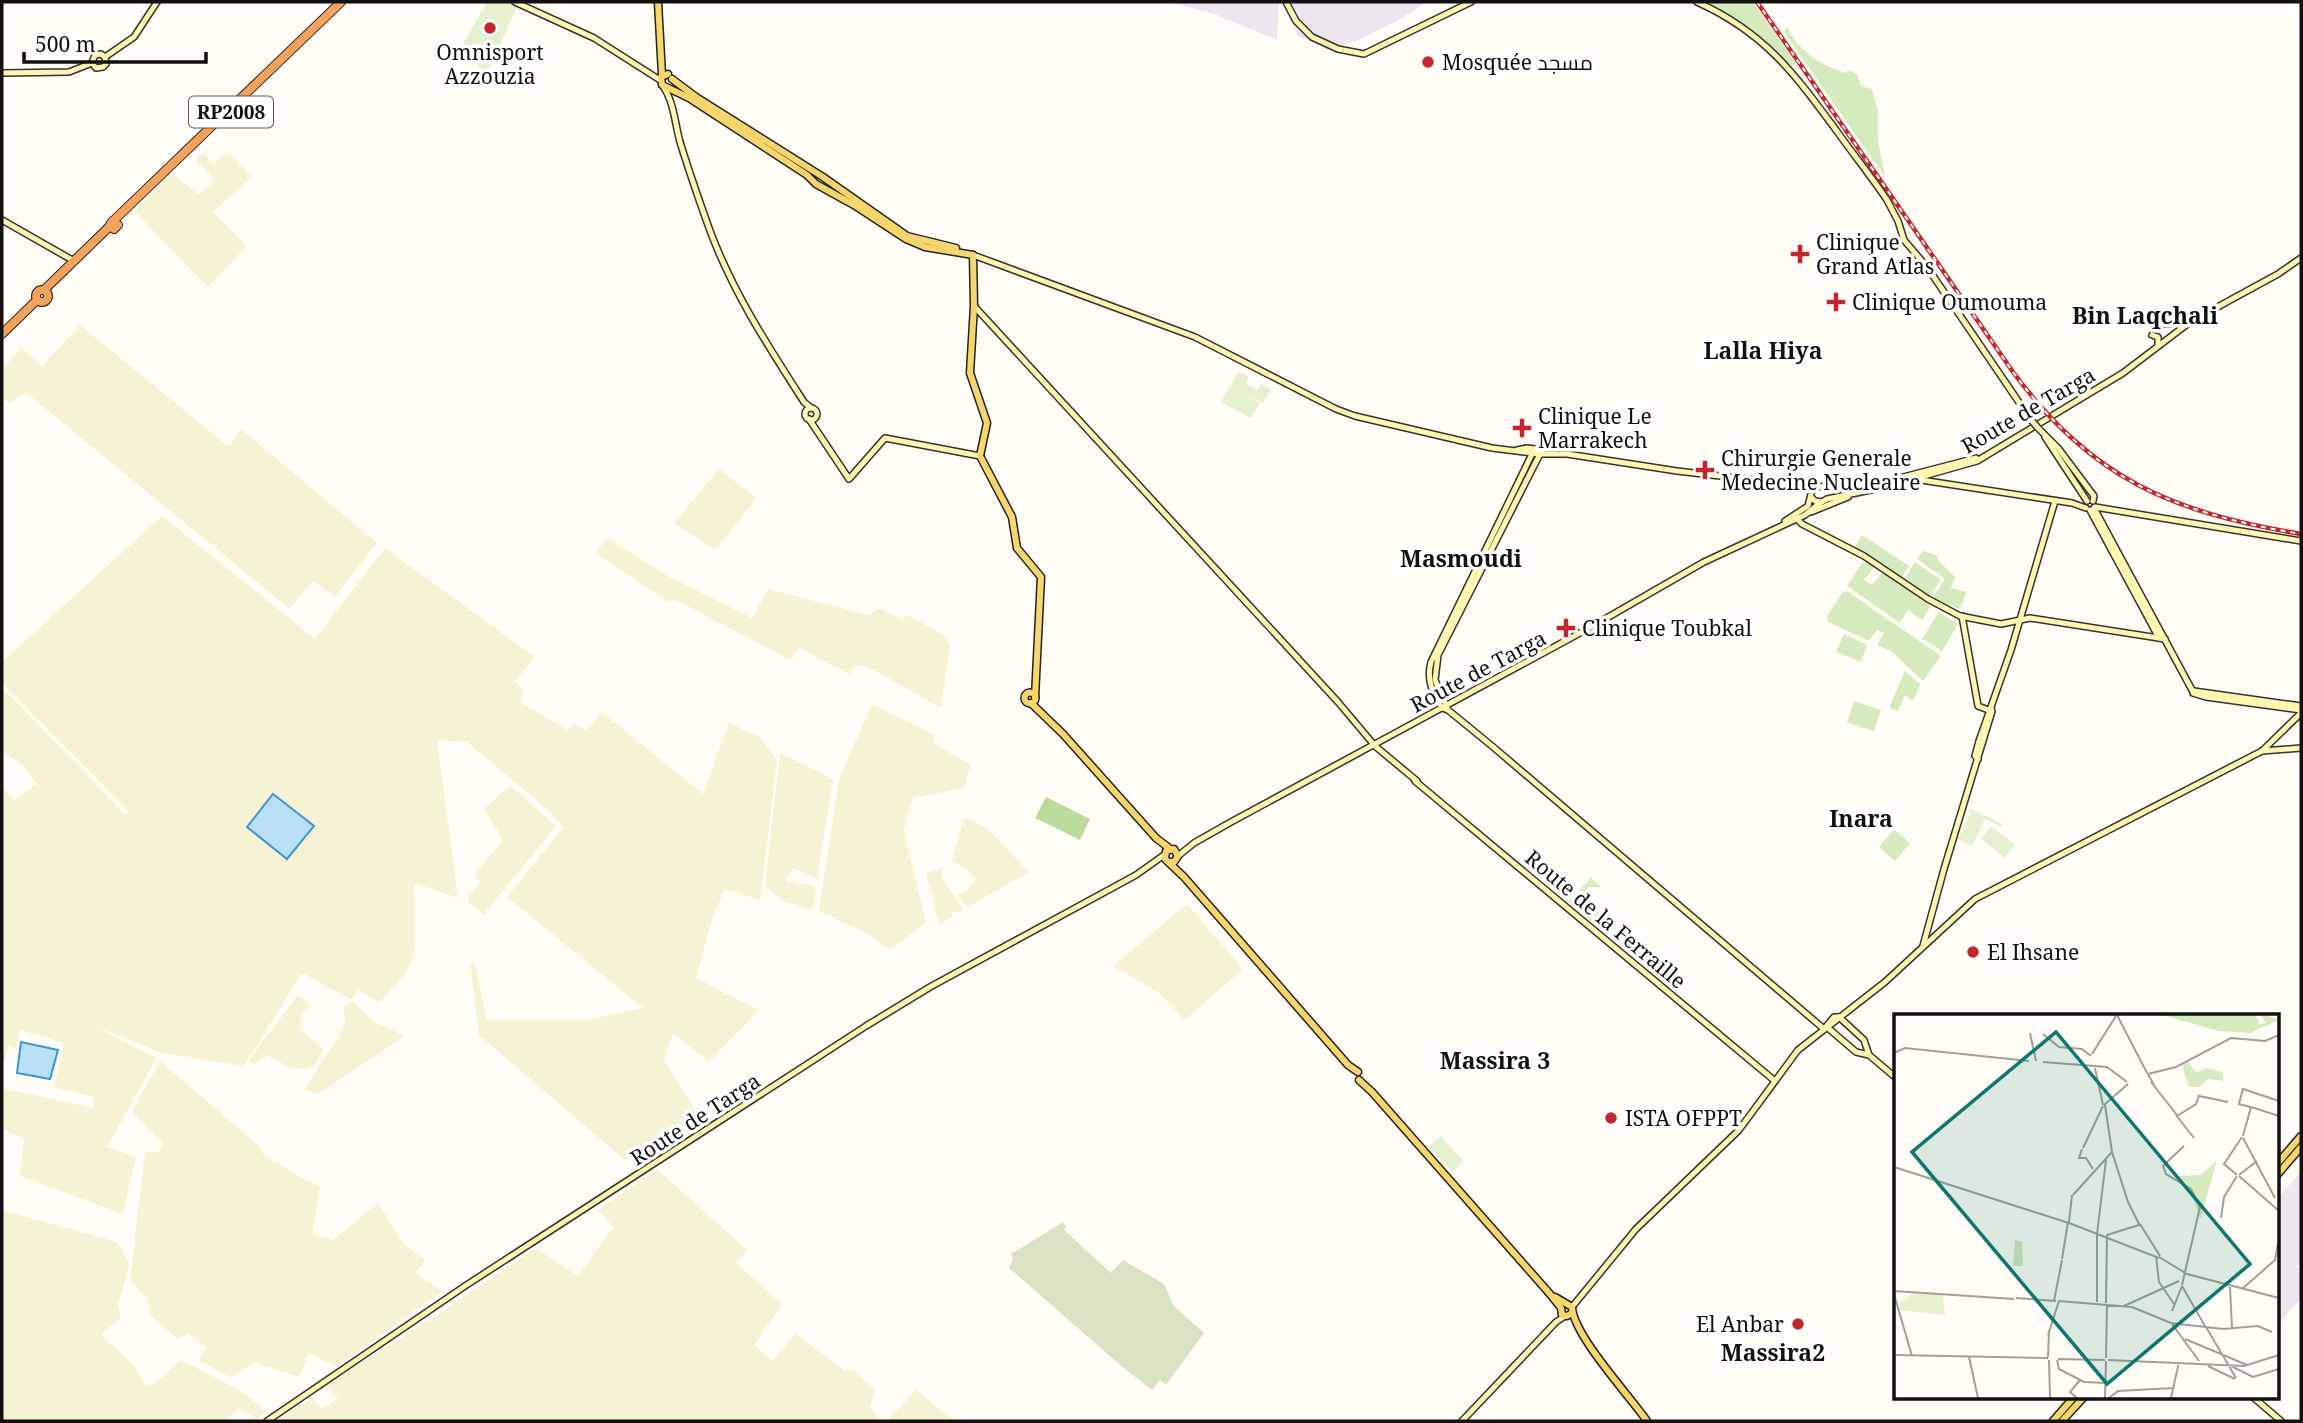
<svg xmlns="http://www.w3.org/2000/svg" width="2303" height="1423" viewBox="0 0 2303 1423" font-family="'Noto Serif',Cairo,serif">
  <rect width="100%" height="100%" fill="#fffdf5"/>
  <g fill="#eee6ef">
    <polygon points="1169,2 1279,2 1277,40 1217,15"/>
    <polygon points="1281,2 1427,2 1397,21 1358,40 1329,50 1298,36"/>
    <polygon points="2301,1171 2301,1262 2296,1266 2301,1271 2301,1298 2277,1326 2277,1199"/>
  </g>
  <g fill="#f6f3d4">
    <polygon points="227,152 252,177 213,212 247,246 208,287 134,211 172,173 199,195 215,180 195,160 202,153 214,164"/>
    <polygon points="80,325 229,447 241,429 377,543 335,597 313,581 290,609 25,392 9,404 2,397 2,370 21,347 42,366"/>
    <polygon points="719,469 757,498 715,550 674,523"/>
    <polygon points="162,516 315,639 385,548 535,657 515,681 524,690 520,702 568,730 573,723 586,730 602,712 703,794 729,723 760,737 777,760 760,900 725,889 712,919 696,978 759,1010 709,1062 673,1033 664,1060 703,1122 658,1149 651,1140 626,1161 479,1035 470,963 475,964 487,1020 587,1020 643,1008 507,897 563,828 549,811 467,742 437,740 458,898 414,883 415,955 403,977 379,1003 359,990 351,999 302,973 244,1066 162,1053 93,1026 157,1058 107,1147 136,1157 123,1214 20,1176 24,1139 2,1128 2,1088 93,1108 94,1097 54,1087 64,1043 20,1030 16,1049 9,1046 4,1062 2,1060 2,788 15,800 37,784 24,766 2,751 2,690 11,696 126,815 129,812 2,683 2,662"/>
    <polygon points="607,538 666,575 752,618 768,589 869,615 879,609 902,619 908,615 942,634 950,644 941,708 872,669 861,665 854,668 849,674 800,648 790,660 676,600 667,601 595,553"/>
    <polygon points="872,704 935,735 933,743 971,765 964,788 913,798 904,831 926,922 891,950 866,933 819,911 839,779"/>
    <polygon points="780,753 833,779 817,879 793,868 786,881 789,883 794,881 804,885 806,883 816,888 813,910 784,901 765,886"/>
    <polygon points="510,785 556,826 484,914 468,903 469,895 481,882 474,875 503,840 484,809"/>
    <polygon points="964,817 988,829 1029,872 968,907 957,896 968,889 976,878 965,868 952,861"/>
    <polygon points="943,867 941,877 964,910 952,913 952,917 939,925 926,873"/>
    <polygon points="1187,904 1243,969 1185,1020 1159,993 1113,966"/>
    <polygon points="298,995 310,1005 301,1016 301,1031 324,1049 313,1067 305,1069 290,1068 268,1055 254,1065 249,1060"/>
    <polygon points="354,1002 372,1021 405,1036 318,1094 304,1090 345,1026 344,1008 347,1003"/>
    <polygon points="160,1061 258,1145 264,1155 307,1181 320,1186 313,1233 333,1240 378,1203 403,1243 425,1260 415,1273 442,1291 337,1367 309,1353 299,1377 255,1363 229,1377 199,1360 205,1348 188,1334 178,1339 151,1316 146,1298 130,1280 145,1152 159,1152 163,1144 132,1111"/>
    <polygon points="657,1169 747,1250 736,1263 782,1304 754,1345 773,1361 795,1333 845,1371 850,1368 875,1389 870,1408 882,1421 278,1421 312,1398 322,1409 338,1398 324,1386 437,1315 536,1248 578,1276 613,1227 598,1210"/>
    <polygon points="2,1210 117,1242 128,1260 129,1267 118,1305 121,1318 101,1334 134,1366 145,1384 152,1386 181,1360 240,1390 267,1412 256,1419 239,1408 226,1421 2,1421"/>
    <polygon points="916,1390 954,1421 887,1421"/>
  </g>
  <g fill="#d5ebbd">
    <polygon points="1702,2 1753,2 1796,63 1792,67 1744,25"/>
    <path d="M1787 27C1798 50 1821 66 1846 73L1849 70 1857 74 1861 86 1872 89 1878 112V140L1885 177 1784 32Z"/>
    <polygon points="1862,535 1909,566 1902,577 1855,547"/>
    <polygon points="1923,551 1938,556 1937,559 1955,577 1951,588 1966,592 1960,609 1932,598 1945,579 1917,559"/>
    <polygon points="1868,562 1875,566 1864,580 1872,585 1883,572 1931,606 1922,620 1908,610 1900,623 1847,586 1862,563"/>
    <polygon points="1915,562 1941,580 1930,596 1905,578"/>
    <polygon points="1847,591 1941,656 1923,681 1892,652 1877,645 1884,633 1877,630 1869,641 1828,622 1827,616 1843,592"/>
    <polygon points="1939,612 1958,624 1942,651 1922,639"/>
    <polygon points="1844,634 1867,645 1861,662 1836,652"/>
    <polygon points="1905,671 1920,684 1913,701 1905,695 1898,711 1889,708"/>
    <polygon points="1854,701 1881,710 1874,731 1847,723"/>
    <polygon points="1894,829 1910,843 1895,861 1879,847"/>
    <path d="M1591 878 1601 887H1588L1584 893C1587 906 1596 909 1606 918L1598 927 1568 902Z"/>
  </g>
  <polygon fill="#b9dc9c" points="1046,797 1090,819 1080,840 1035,818"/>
  <polygon fill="#d9e3c4" points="1063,1222 1066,1227 1064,1230 1111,1273 1123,1260 1164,1284 1174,1306 1204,1333 1166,1385 1160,1380 1152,1390 1120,1365 1009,1268 1013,1259 1011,1254"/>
  <g fill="#e6f2cf">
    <polygon points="487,2 508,2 518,6 487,72 459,51"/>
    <polygon points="1238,372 1249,377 1246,384 1257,390 1261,384 1271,390 1263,403 1248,396 1260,403 1251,418 1221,402"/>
    <polygon points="1969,808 2003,824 2001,827 1985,819 1972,846 1958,839 1971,812 1968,810"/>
    <polygon points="1991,826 2015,845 2005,858 1981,839"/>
    <polygon points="1441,1136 1463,1161 1452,1172 1429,1147"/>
  </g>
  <g fill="#b9e0f7" stroke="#3f96cf" stroke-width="2">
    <polygon points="273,794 314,826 287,859 247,827"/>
    <polygon points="21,1042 58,1050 50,1079 17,1073"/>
  </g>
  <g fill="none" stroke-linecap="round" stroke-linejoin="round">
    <g stroke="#333" stroke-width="8">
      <g id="secondary">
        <polyline points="515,2 594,38 660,80"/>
        <polyline points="1286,2 1296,21 1312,37 1338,49 1364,54 1471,2"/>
        <path d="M1697 2C1764 32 1794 73 1836 130 1853 154 1871 176 1887 200L1898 221 1904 240 1927 267 2031 420"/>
        <polyline points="92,63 96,68 103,67 106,64 105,57"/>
        <polyline points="2,73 69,72 92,63 95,55 101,54 105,57 134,37 157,2"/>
        <path d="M663 86C674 102 675 124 680 142 689 171 699 200 709 228 732 291 768 346 804 402L811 408"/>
        <polyline points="2,220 74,261"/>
        <polyline points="973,255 1195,337 1336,409 1355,416 1492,448 1540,454 1567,454 1677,471 1814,487"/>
        <polyline points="974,306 1338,702 1375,746 1417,781"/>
        <polyline points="2162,324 2187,322"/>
        <polyline points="2152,335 2158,337 2158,344"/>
        <circle cx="811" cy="414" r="6"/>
        <polyline points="809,419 849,479 885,438 980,456"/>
        <polyline points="2038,428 2058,448 2094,496 2093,501"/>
        <polyline points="2045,437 2087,501"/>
        <polyline points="1517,450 1527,448 1544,450"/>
        <path d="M1532 454 1431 662C1426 681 1433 693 1442 708L1448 710 1492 746 1824 1029"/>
        <polyline points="1921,480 2072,503 2086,508"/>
        <polyline points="1811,497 1815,501 1822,502 1827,499 1885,487 1977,461 2123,373 2190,322 2278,274 2301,258"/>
        <polyline points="2095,507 2301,541"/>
        <polyline points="2094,508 2192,690"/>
        <polyline points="2090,510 2159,638"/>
        <polyline points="1811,512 1848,497"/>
        <polyline points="1797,519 1802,524 1864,556 1928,599 1960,616 2001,624 2030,618 2165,639"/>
        <polyline points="1785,521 1808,506 1812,490 1816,486 1841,489 1865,487 1976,458"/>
        <polyline points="1962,616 1978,706 1991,711"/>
        <polyline points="2194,691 2301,706"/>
        <polyline points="2193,693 2206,697 2301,710"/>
        <polyline points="1447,707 1435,680 1438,655 1540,454 1541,449"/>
        <polyline points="2262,751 2301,748"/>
        <polyline points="1978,759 1975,756 1979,741 2011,650 2055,501"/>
        <polyline points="1415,781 1775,1081"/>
        <polyline points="1178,856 1194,843 1231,822 1591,627 1704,562 1805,515 1820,503"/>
        <polyline points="1923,946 1944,869 1992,711 1991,708"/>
        <polyline points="1839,1017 1864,1040 1869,1055"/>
        <polyline points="1828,1028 1856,1052 1869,1055 1895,1077"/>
        <polyline points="1824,1029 1834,1017 1839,1017"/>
        <polyline points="1572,1307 1636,1229 1739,1130 1798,1050 1885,982 1975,899 2262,751 2301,713"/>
        <polyline points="2253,1397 2281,1421"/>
        <polyline points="267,1421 465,1286 866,1026 930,987 1136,875 1164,855"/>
        <polyline points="1462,1421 1556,1322 1565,1316"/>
      </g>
    </g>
    <g stroke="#222" stroke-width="9">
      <g id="primary">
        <polyline points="658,2 662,75"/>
        <polyline points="668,74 661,77 662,85 689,98 807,175 816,184 854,205 906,239 925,247 973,255"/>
        <polyline points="672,79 696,97 823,177 907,236 956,248"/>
        <polyline points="973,255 974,306 970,373 987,423 980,456 1012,517 1017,548 1041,577 1035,697"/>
        <circle cx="1030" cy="698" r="5.5"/>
        <polyline points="1031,703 1063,734 1156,838 1169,848"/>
        <polyline points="1169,862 1174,862 1178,856 1174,849 1166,851 1165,859 1184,877 1348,1065 1358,1072"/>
        <polyline points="1359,1080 1372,1092 1550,1294 1561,1308 1562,1315 1567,1316 1572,1313"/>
        <polyline points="2277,1164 2301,1136"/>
        <polyline points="2277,1175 2301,1147"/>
        <path d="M1555 1297 1572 1307C1573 1335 1629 1395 1647 1421"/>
        <polyline points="2053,1421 2074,1397"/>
        <polyline points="2062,1421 2084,1397"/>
      </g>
    </g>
    <g stroke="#222" stroke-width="10">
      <g id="highway">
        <polyline points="113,222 118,225 114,229 110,226 111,223 341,2"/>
        <circle cx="42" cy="296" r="6"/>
        <polyline points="44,290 110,226"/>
        <polyline points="2,334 37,300"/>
      </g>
    </g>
    <use href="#secondary" stroke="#fff6b0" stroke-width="5"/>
    <use href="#primary" stroke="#f9d66b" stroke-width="6"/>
    <use href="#highway" stroke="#f5a25d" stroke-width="8"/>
    <g stroke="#c4262e" stroke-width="4.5">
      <path id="rail" d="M1757 2 2013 372C2093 480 2172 512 2301 534"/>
    </g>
    <use href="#rail" stroke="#fff" stroke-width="2" stroke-dasharray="5" stroke-linecap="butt"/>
    <g stroke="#333" stroke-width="8" stroke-linecap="butt">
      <polyline id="secondary-bridge" points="2031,420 2038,428"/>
    </g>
    <use href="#secondary-bridge" stroke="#fff6b0" stroke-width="5"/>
  </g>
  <g fill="#c4262e" stroke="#fff" stroke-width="2.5">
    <circle cx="490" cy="28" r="7"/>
    <circle cx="1428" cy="62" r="7"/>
    <path d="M1796.5 243.5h7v7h7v7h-7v7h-7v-7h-7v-7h7z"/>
    <path d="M1832.5 291.5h7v7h7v7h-7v7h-7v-7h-7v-7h7z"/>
    <path d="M1518.5 417.5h7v7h7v7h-7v7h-7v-7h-7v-7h7z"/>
    <path d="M1701.5 459.5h7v7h7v7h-7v7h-7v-7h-7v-7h7z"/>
    <path d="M1562.5 617.5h7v7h7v7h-7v7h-7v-7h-7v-7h7z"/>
    <circle cx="1973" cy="952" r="7"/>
    <circle cx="1611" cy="1118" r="7"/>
    <circle cx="1798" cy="1324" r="7"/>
  </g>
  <g text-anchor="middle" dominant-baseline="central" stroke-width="7" stroke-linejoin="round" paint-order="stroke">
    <rect fill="#fff" stroke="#585858" stroke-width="2" x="189" y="96.5" width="84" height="31" rx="5"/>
    <g font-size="19" font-weight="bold" fill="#111">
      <text x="231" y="112">RP2008</text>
    </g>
    <g font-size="21" fill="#111" stroke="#fff" text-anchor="start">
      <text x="490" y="52" text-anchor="middle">Omnisport<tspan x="490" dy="24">Azzouzia</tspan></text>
      <text x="1442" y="62">Mosquée مسجد</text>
      <text x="1816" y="242">Clinique<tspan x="1816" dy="24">Grand Atlas</tspan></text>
      <text x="1852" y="302">Clinique Oumouma</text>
      <text x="1538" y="416">Clinique Le<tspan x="1538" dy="24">Marrakech</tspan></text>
      <text x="1721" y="458">Chirurgie Generale<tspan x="1721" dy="24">Medecine Nucleaire</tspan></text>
      <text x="1582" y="628">Clinique Toubkal</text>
      <text x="1987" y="952">El Ihsane</text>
      <text x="1625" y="1118">ISTA OFPPT</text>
      <text x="1784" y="1324" text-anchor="end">El Anbar</text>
    </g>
    <g font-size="21" fill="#111" stroke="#fff">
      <text transform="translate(2028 410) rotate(-30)">Route de Targa</text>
      <text transform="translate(1478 671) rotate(-28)">Route de Targa</text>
      <text transform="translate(1606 919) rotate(40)">Route de la Ferraille</text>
      <text transform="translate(695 1119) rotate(-33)">Route de Targa</text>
    </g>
    <g font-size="23" font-weight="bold" fill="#111" stroke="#fff">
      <text x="2145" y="315">Bin Laqchali</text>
      <text x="1763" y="350">Lalla Hiya</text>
      <text x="1461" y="558">Masmoudi</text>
      <text x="1861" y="818">Inara</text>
      <text x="1495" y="1060">Massira 3</text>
      <text x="1773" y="1352">Massira2</text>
    </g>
  </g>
  <g transform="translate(1894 1014)">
    <rect width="385" height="385" fill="#fffdf5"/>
    <path d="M269 1H362L365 10 372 9 368 2 372 1 385 6 356 19 324 17ZM294 48 302 59 312 54 328 58 330 67 314 65 305 73H295L288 51ZM323 146 307 204H306L296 174 284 162 307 161Z" fill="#d5ebbd"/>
    <path d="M121 226 128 228 129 252H119Z" fill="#d9e3c4"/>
    <path d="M18 279 49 281 51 301 6 296V290Z" fill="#e6f2cf"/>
    <path fill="none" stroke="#a09f9a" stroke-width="2" d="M223 1 253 59M136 19 142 47M149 20 165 33 188 35 197 42M0 39 11 34 135 47M198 40 222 2M149 48 213 53 233 68M201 54 209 91M257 68 283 101M260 71 254 60 282 53 337 24 371 27 385 21M349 74 345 90 356 93M349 75 385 87M210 91 234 70M211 91 218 138M282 101 300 124M283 102 302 90 305 82 334 88M349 122 357 93 385 102M349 124 381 184M189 134 209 92M188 135 185 144H192L199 155M218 138 234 188 246 212M0 153 178 210M343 161 330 150 348 123M345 161 363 147M345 162 385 197M179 181 218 138M327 204 330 183 343 162M175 208 178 181M175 209 265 244M246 210 266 242M262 242 265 268 280 290M265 243 293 260 385 284M168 245 174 208M288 271 306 193 297 175 272 160 269 152 290 132M288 272 311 312M336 273 338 314M348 275 381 246 384 229M0 277 120 285M0 280 18 342M122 284 162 287M160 287 168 246M203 288V220L212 146M212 289 213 221 245 211M230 292 285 267M278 297 288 272M278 310 305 347M312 313 342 364M154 321 165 287 238 293 277 309 329 315 364 312 378 318M291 325 353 351M0 341 154 344M75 343 84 384M154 343 155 320M212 344 213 290M164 345 211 346M155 346 156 384M163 346 165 355 190 368 212 369M214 346 350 352 385 341M314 352 341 365M337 352 359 363 385 355M183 384 176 378 186 366M211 384 212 347M215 384 224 377 279 374M277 384 285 348"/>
    <path fill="#0f766e" fill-opacity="0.15" stroke="#0f766e" stroke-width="3.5" d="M162 18 356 250 213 370 18 138Z"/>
    <rect width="385" height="385" fill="none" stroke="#111" stroke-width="3.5"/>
  </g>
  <rect width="2303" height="1423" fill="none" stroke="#111111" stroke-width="7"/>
  <path d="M24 52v10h182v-10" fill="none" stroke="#111111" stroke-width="3.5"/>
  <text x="35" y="52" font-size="21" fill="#111111" stroke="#ffffff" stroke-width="5" paint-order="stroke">500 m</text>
</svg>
